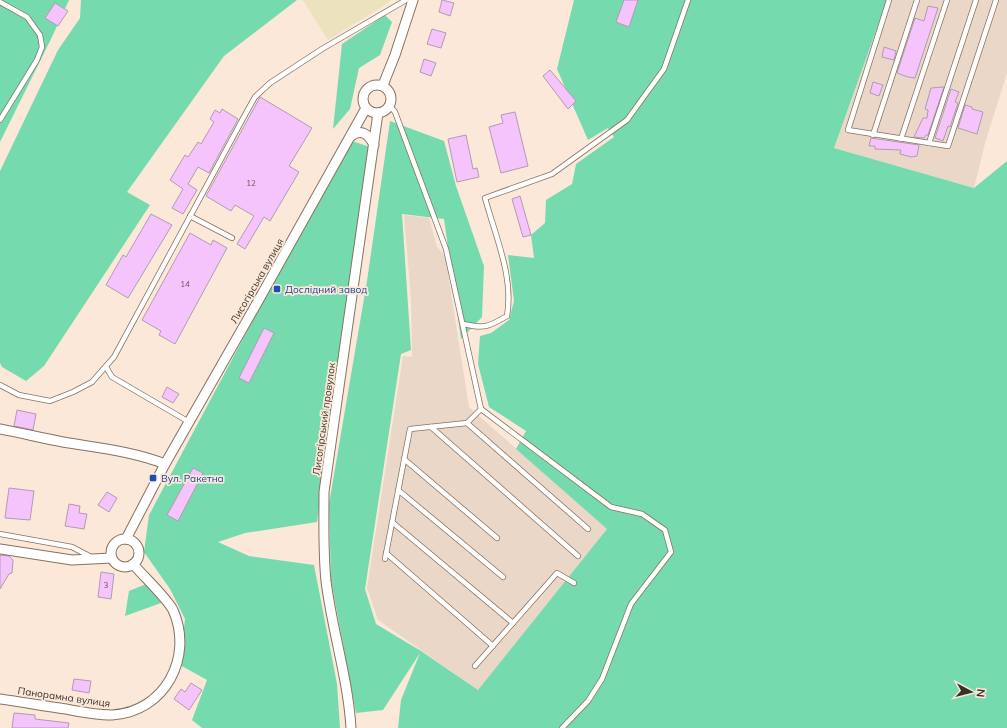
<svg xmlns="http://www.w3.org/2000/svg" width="1007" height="728" viewBox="0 0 1007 728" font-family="Mulish,sans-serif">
  <rect width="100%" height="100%" fill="#fbe8d8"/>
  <g fill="#ead7c7">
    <polygon points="887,0 1007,0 1007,73 985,143 974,188 834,148"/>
    <polygon points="404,215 429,218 437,247 445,255 469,407 607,529 478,690 378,620 367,588 403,356 412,357 411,299"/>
  </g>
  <g fill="#76daaf">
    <polygon points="0,0 69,0 51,39 0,142"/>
    <polygon points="81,0 297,0 224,56 127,192 150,205 44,366 26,381 2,367 0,363 0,171 58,50 80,18"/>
    <polygon points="574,0 887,0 834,148 974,188 1007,161 1007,728 398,728 401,700 420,653 383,710 356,713 331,580 329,504 367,281 390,121 444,141 456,186 484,266 482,317 461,339 444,219 402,214 411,350 401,354 365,589 376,624 421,651 478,690 607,529 516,449 526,431 489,407 478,364 480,336 491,333 509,320 514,301 508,255 534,258 531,235 545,223 546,200 572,184 576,164 614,137 608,128 588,140 557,69"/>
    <polygon points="385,15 392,22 380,55 359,68 350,109 333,129 342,44"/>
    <polygon points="349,140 370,147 317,522 245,533 218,542 249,556 314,565 337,684 340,728 202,728 192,720 207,680 180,665 185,619 170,589 144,552 149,515"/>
    <polygon points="146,584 161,603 125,616 129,591"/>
  </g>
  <polygon fill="#ece2bd" points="303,0 390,0 391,1 328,40"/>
  <g fill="#f6c4fc" stroke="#af9cb2">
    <polygon points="442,0 454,3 450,16 439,12"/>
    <polygon points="624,0 638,0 629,27 616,22"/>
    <polygon points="55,3 68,11 58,26 45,18"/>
    <polygon points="928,6 938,8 915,78 908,77 897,73 915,18 924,21"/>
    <polygon points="432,29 446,33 441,48 427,44"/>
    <polygon points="884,47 896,51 894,60 882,57"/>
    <polygon points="424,59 436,63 431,76 420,72"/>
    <polygon points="550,70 576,101 568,109 543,76"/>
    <polygon points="873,82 883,85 879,96 870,93"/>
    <polygon points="944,87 928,135 926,135 924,138 914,137 923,118 927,118 928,110 925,109 931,88"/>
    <polygon points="951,89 959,92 955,102 958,103 950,127 948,126 943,141 935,138"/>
    <polygon points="260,97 312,128 289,166 299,172 270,221 264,217 245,249 237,244 254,216 235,205 231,211 206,196"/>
    <polygon points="965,105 972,107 972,109 983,112 977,134 958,128"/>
    <polygon points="222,109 238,119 209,173 198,167 188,184 197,190 183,214 172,208 183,189 170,180 185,155 188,157 198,142 201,144 214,122 210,119 215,110 220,113"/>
    <polygon points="515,112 528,166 501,173 489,127 503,123 501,115"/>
    <polygon points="466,135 473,169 477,168 479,177 457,182 448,139"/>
    <polygon points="871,138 919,145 917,156 911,157 900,154 901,150 875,149 875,146 869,146"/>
    <polygon points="520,196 531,235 523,237 512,199"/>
    <polygon points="151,214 172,225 128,298 106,285 123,255 126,257"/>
    <polygon points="190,233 211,245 213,240 227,248 175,344 159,335 161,331 142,320"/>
    <polygon points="264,328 274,333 249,383 239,378"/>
    <polygon points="167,387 179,394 173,403 162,397"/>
    <polygon points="17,410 36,414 33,430 14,426"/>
    <polygon points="193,468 203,473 178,521 167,515"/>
    <polygon points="9,488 34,491 30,520 5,518"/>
    <polygon points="107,492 117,498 109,512 98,505"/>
    <polygon points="69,504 80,506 79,513 87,514 84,529 65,526"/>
    <polygon points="0,555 9,556 13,560 12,573 9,574 0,589"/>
    <polygon points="101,572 114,574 111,599 98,597"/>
    <polygon points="74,679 91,681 89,693 72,690"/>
    <polygon points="191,683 202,690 189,710 174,699 181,689 185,692"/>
    <polygon points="14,713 35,715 35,719 69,723 68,728 12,728"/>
  </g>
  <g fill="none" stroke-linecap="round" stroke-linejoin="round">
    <g stroke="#877260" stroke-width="6">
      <g id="service">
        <polyline points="889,0 848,130 948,146 996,0"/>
        <polyline points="0,2 27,17 40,35 42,47 37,60 0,120"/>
        <polyline points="873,135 917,0"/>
        <polyline points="901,139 947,0"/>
        <polyline points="929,143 976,0"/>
        <polyline points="190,216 232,238"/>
        <path d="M463 324C485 329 488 327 507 316 514 277 495 235 485 198L552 174 627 120 664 69 688 0"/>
        <polyline points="106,367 112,377 189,422"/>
        <polyline points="0,385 19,395 50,401 73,392 92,382 114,357 246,113 255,97 270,83 322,49 406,0"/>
        <polyline points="481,409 611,507 642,514 665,530 671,552 631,604 602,679 588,701 562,728"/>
        <polyline points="467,423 588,529"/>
        <polyline points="431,427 578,556"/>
        <polyline points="404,459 497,538"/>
        <polyline points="398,490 503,577"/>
        <polyline points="392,522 513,623"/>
        <polyline points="0,534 72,547 93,558"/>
        <polyline points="386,553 493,646"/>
        <polyline points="385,559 410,429 467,423 481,409 446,249 395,112 390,106"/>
        <polyline points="475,666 557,573 574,583"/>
      </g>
    </g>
    <g stroke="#877260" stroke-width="11">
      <g id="minor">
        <circle cx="377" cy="99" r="14"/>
        <polyline points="383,85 395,55 413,0"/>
        <path d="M351 136C362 128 369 135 374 145"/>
        <path d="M0 429C21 433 42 438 63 442 98 448 132 451 165 464"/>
        <polyline points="126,539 165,464 257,303 366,108"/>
        <circle cx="125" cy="553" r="14"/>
        <polyline points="0,549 72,560 112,558"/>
        <path d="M0 699C22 702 44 706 66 709 81 712 97 715 112 715 165 712 194 657 173 610 166 597 143 576 133 564"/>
        <path d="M351 728C348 678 332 630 326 581 323 551 324 522 324 492L378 113"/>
      </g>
    </g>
    <use href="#service" stroke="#fff" stroke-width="4.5"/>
    <use href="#minor" stroke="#fff" stroke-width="9"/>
  </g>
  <g fill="#1a4fb4" stroke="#fbe8d8" stroke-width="1.5">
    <rect x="273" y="285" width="8" height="8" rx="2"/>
    <rect x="149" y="474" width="8" height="8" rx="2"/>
  </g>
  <g text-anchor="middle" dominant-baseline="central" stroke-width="3.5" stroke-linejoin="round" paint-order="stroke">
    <g font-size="8" fill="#68555d">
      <text x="251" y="183">12</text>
      <text x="185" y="284">14</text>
      <text x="106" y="585">3</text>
    </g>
    <g font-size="10" fill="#393028" stroke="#fbe8d8">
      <text transform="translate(257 281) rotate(-60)">Лисогірська вулиця</text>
      <text transform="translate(324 419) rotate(-82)">Лисогірський провулок</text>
      <text transform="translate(64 697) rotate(8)">Панорамна вулиця</text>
    </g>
    <g font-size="10" fill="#164399" stroke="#fbe8d8" text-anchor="start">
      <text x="285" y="289">Дослідний завод</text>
      <text x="161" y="478">Вул. Ракетна</text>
    </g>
  </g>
  <g transform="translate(971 692) rotate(97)" stroke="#fbe8d8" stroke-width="3" paint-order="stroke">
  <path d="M0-3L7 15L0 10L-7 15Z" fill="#393028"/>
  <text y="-6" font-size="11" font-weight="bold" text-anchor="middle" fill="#393028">N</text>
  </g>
</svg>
